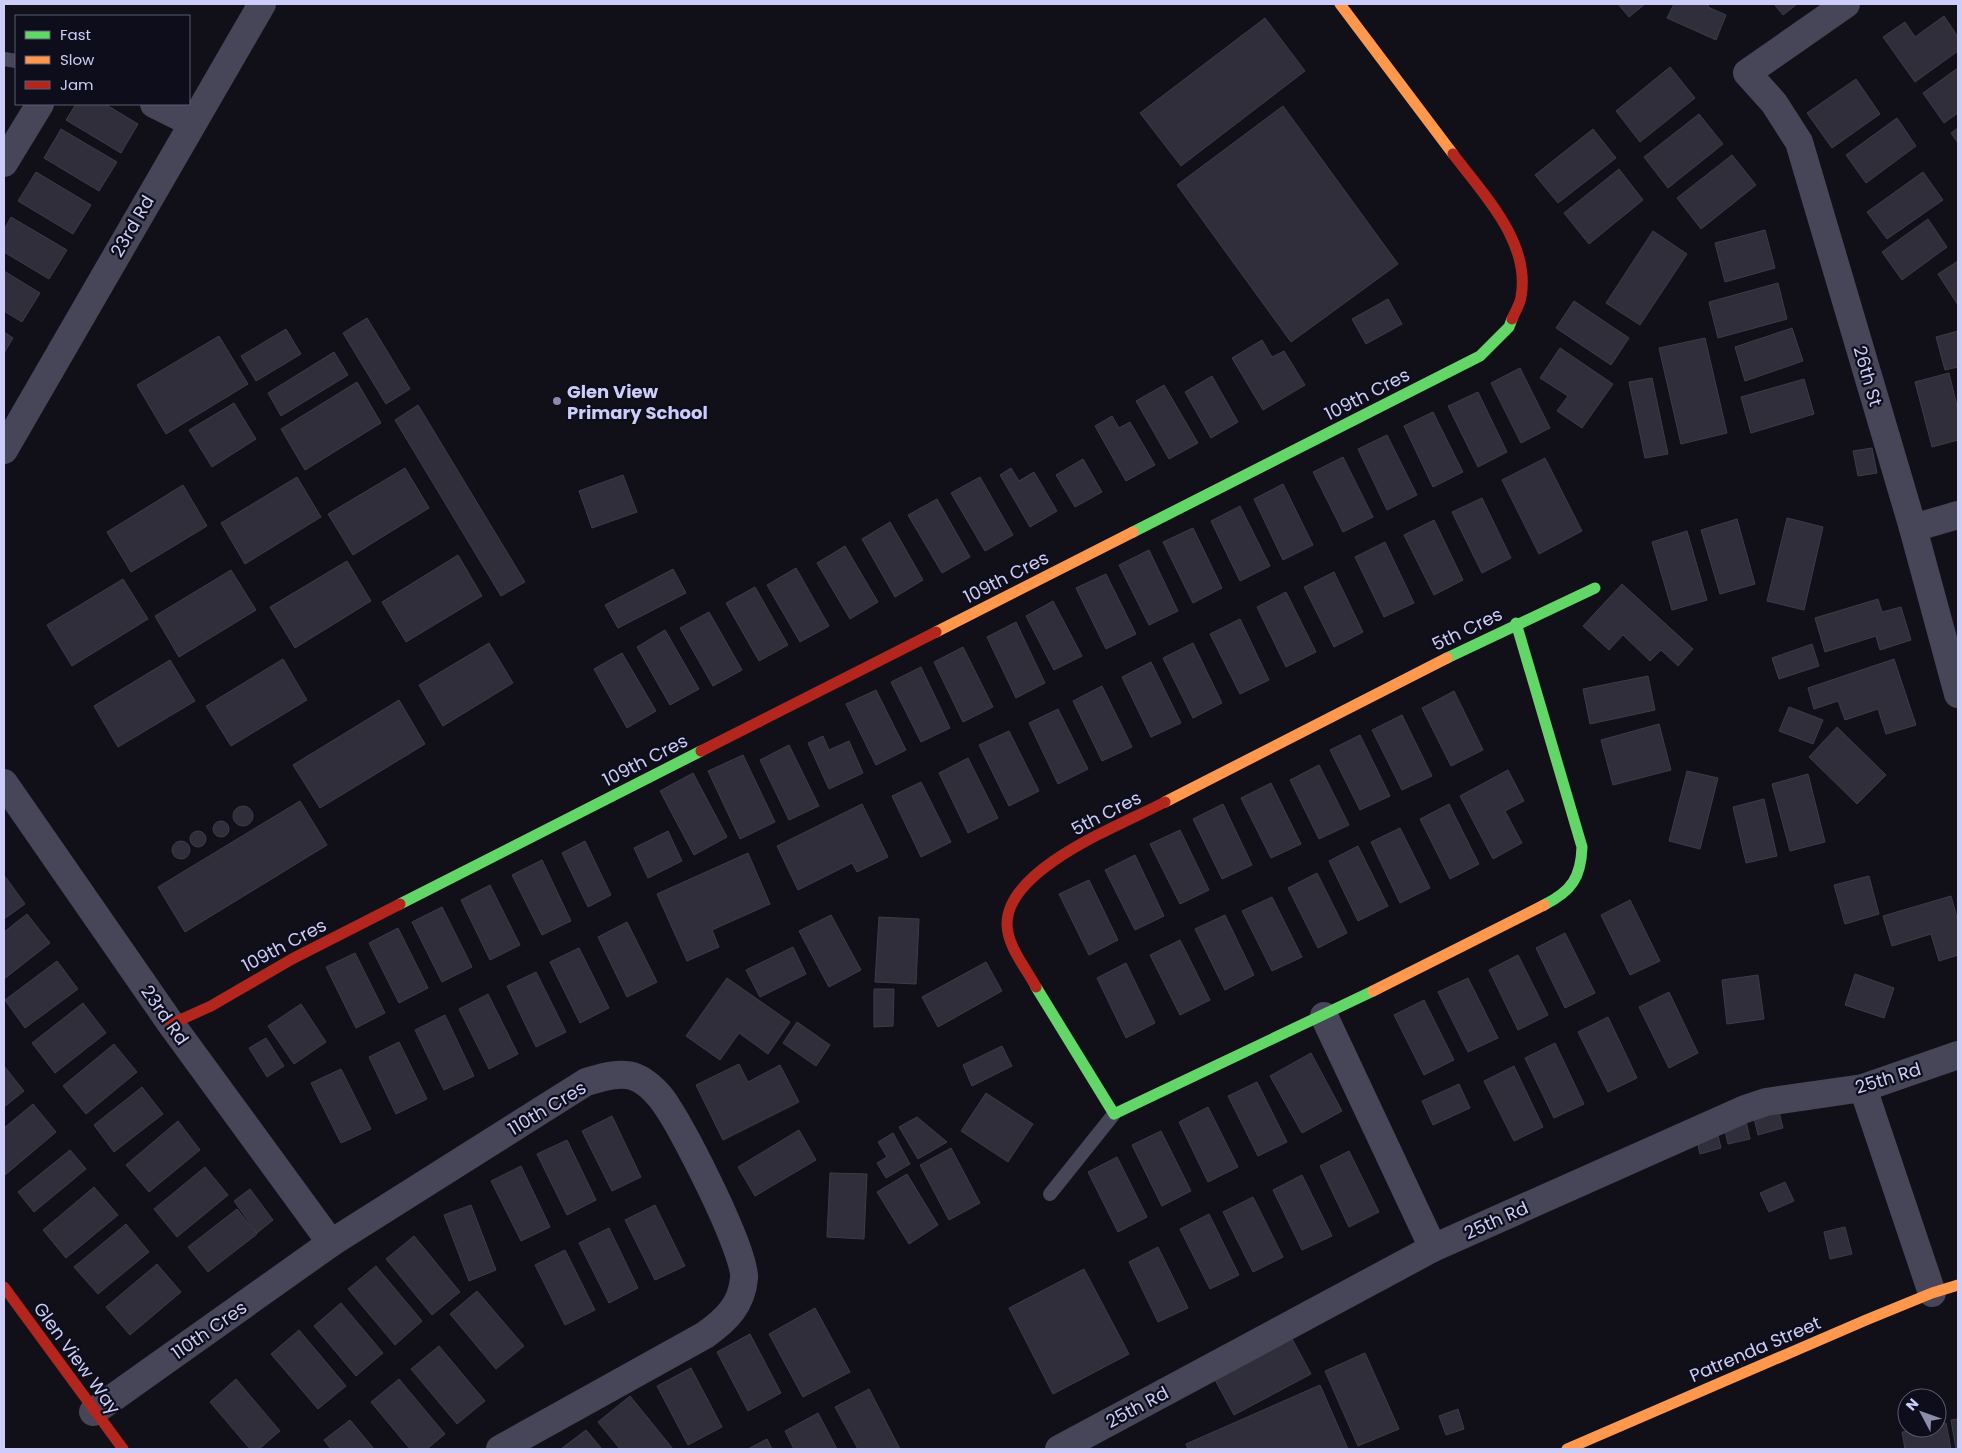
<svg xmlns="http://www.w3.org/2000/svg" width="1962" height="1453" viewBox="0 0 1962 1453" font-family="Poppins,sans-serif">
  <rect width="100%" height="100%" fill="#111018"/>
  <g fill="#2f2e3a" stroke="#3c3b4b">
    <polygon points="1618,4 1645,4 1629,17"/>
    <polygon points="1674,4 1709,4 1708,7 1726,15 1716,40 1667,18"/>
    <polygon points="1774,4 1797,4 1783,15"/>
    <polygon points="1944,16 1958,37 1958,51 1915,82 1883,37 1905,22 1915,37"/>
    <polygon points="1265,18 1305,71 1181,166 1140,113"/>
    <polygon points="1670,67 1695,98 1640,142 1616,111"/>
    <polygon points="1958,68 1958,113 1944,123 1923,93"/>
    <polygon points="1856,79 1880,114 1832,148 1807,113"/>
    <polygon points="76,104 105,104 138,124 121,153 66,120"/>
    <polygon points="1283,106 1398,264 1291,342 1177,185"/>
    <polygon points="1699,114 1723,144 1668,188 1644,157"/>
    <polygon points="1897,118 1916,146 1866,183 1846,155"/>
    <polygon points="1958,128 1958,143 1951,133"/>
    <polygon points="61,129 117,162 99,191 44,158"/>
    <polygon points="1593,129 1616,158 1558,203 1535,175"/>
    <polygon points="1732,155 1756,185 1701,229 1677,198"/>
    <polygon points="1619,169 1643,200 1589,244 1564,213"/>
    <polygon points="36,172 91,205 73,234 18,201"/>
    <polygon points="1923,172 1943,200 1887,239 1867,212"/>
    <polygon points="11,217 67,250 49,279 4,252 4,230"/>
    <polygon points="1928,219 1947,247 1902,280 1882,252"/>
    <polygon points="1765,230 1775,268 1725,282 1715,243"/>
    <polygon points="1653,231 1687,254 1640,325 1606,303"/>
    <polygon points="1958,261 1958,305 1938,274"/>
    <polygon points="4,271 40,293 22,322 4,311"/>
    <polygon points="1778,283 1787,319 1718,338 1709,302"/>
    <polygon points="1388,299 1402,324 1366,344 1352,319"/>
    <polygon points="1574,301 1629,338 1611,365 1556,328"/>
    <polygon points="367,318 410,389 386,404 343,333"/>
    <polygon points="1792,328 1803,361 1745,381 1735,347"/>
    <polygon points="286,329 301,354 256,381 241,356"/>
    <polygon points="1958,331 1958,367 1945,370 1936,337"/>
    <polygon points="4,332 13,338 4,353"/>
    <polygon points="219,336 248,384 166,434 137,385"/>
    <polygon points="1705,338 1727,433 1681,444 1659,348"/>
    <polygon points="1262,340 1272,357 1284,351 1305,385 1263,410 1232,358"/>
    <polygon points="1560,348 1613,384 1582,428 1557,411 1568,396 1540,378"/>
    <polygon points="334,352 348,375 281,416 268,393"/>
    <polygon points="1520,368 1550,428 1521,443 1491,383"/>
    <polygon points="1949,373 1958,410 1958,440 1932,447 1915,382"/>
    <polygon points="1212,376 1238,422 1211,438 1185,392"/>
    <polygon points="1652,378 1668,454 1645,458 1629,382"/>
    <polygon points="1804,379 1814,414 1751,433 1741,397"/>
    <polygon points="357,382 381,423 305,470 281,429"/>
    <polygon points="1164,385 1198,443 1169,459 1136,401"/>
    <polygon points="1478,392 1507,452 1478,467 1448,406"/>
    <polygon points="234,403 256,439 212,467 189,430"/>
    <polygon points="418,405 525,582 501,596 395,420"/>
    <polygon points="1433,412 1463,472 1433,487 1404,426"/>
    <polygon points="1112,416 1119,428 1130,422 1155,465 1126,481 1095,426"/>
    <polygon points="1387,435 1417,495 1387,510 1358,449"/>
    <polygon points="1872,448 1877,473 1858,476 1853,451"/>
    <polygon points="1343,457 1373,517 1343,532 1313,472"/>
    <polygon points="1545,458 1582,531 1539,554 1502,480"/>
    <polygon points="1083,459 1102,492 1075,507 1056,475"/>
    <polygon points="405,468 429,508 353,555 328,514"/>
    <polygon points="1011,468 1019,481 1034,472 1057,511 1030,527 1000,475"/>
    <polygon points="623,475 637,512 592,528 579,491"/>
    <polygon points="297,477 321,517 245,564 221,523"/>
    <polygon points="980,477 1013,535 985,551 951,493"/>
    <polygon points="1283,484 1313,545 1283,560 1254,499"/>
    <polygon points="183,485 207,526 131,572 107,532"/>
    <polygon points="1482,498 1511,558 1482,573 1452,512"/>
    <polygon points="937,499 970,557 942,573 908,515"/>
    <polygon points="1240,506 1270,566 1240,581 1211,521"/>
    <polygon points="1787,518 1823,527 1804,610 1767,601"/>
    <polygon points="1737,519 1755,584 1720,594 1701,530"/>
    <polygon points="1434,520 1463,580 1434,595 1404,535"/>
    <polygon points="890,522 923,580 895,597 862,539"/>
    <polygon points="1193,528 1222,588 1193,603 1163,542"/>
    <polygon points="1687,531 1707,600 1672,610 1652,542"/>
    <polygon points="1385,542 1414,603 1384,617 1355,557"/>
    <polygon points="845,546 878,602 850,619 817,563"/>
    <polygon points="1149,550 1178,611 1149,625 1119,565"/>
    <polygon points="458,555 482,596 406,642 382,602"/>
    <polygon points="347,561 371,601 295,648 270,607"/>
    <polygon points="796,568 829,626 800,642 767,585"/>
    <polygon points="673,569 686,593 618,628 605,605"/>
    <polygon points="231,570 256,610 179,657 155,616"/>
    <polygon points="1334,572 1363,632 1334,647 1304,587"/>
    <polygon points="1106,574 1136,634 1106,649 1076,588"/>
    <polygon points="123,579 148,619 72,666 47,625"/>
    <polygon points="1622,584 1693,649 1678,666 1661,650 1650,661 1623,635 1609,650 1583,626"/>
    <polygon points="755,587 788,645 759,661 726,603"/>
    <polygon points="1286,592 1316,652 1286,667 1257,607"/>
    <polygon points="1878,599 1882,612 1901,607 1911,640 1880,650 1876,636 1825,652 1815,618"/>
    <polygon points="1053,601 1082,656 1054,670 1026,616"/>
    <polygon points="709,612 742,670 713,686 680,628"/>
    <polygon points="1240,619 1269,680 1240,694 1210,634"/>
    <polygon points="1016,622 1045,683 1016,698 987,637"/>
    <polygon points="665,630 699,689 670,705 637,647"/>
    <polygon points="489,643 513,683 443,726 419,685"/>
    <polygon points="1193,643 1222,703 1193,718 1163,658"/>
    <polygon points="1812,644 1819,666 1779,679 1772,658"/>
    <polygon points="963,647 993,707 963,722 934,662"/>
    <polygon points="622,653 656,711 627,728 594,669"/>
    <polygon points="283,659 307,700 231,746 206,706"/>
    <polygon points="1894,659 1916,725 1886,734 1878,709 1845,720 1838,701 1814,709 1808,688"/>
    <polygon points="170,660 195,701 118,747 94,706"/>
    <polygon points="1151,662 1181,723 1151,737 1122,677"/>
    <polygon points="921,667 950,728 921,742 891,682"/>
    <polygon points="1648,676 1655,710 1590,724 1583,689"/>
    <polygon points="1102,686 1132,747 1102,761 1073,701"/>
    <polygon points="876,690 906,750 876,765 846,704"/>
    <polygon points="1454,691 1483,750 1451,766 1422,708"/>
    <polygon points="399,700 425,744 320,808 293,765"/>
    <polygon points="1789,707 1823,720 1813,744 1779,731"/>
    <polygon points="1058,709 1088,769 1058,784 1029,723"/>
    <polygon points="1402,715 1432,776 1402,790 1372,730"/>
    <polygon points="1659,724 1671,770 1613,785 1601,740"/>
    <polygon points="1837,727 1886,775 1857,804 1809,757"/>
    <polygon points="1009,731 1039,791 1009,806 979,745"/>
    <polygon points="1360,735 1390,796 1360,810 1330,750"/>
    <polygon points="823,736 829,750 849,741 863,773 829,789 808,743"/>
    <polygon points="789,745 819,806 789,820 760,760"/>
    <polygon points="743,755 775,822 740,839 708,771"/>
    <polygon points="968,758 998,818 968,833 939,773"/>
    <polygon points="1319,765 1349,825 1319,839 1290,780"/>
    <polygon points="1508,770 1524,801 1505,811 1522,843 1493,859 1460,796"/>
    <polygon points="1687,771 1718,778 1700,849 1669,841"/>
    <polygon points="693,773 727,837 694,855 660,791"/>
    <polygon points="1808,774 1825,842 1790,851 1772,784"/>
    <polygon points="921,782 951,842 921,857 892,796"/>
    <polygon points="1271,783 1301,844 1271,858 1241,798"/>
    <polygon points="1764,799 1777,856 1746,863 1733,807"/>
    <polygon points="300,801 327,845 185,932 158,887"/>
    <polygon points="862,804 888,857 857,872 852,863 798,890 777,846"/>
    <polygon points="1223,804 1252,865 1222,879 1193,819"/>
    <polygon points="1449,804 1479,864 1450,879 1420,819"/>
    <circle cx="243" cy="816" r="10"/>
    <circle cx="221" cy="829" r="8"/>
    <polygon points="1400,828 1430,888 1400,903 1371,842"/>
    <polygon points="1180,830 1209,890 1180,904 1150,844"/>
    <polygon points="668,831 682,861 648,878 634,848"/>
    <circle cx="198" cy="839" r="8"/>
    <circle cx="181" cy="850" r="9"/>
    <polygon points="585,841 611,895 588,907 562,853"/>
    <polygon points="1358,846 1388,906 1358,921 1329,861"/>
    <polygon points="748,853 770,904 712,930 719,947 687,961 657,894"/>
    <polygon points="1135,855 1164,916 1135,930 1105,870"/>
    <polygon points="542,860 571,921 542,935 512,875"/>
    <polygon points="1317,873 1347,933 1318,948 1288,888"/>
    <polygon points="4,875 25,904 4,919"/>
    <polygon points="1869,876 1879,914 1845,924 1834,885"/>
    <polygon points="1089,880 1118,940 1089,955 1059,894"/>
    <polygon points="490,885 520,945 490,960 461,900"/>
    <polygon points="1951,896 1958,921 1958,955 1939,961 1931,934 1892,946 1883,916"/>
    <polygon points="1272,897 1302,957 1272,971 1242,911"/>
    <polygon points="1630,900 1660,961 1630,975 1601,915"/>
    <polygon points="442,907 472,967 442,982 412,922"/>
    <polygon points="27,914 50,943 4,979 4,932"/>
    <polygon points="831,915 861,970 829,987 799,931"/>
    <polygon points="1225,915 1254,975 1225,990 1195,929"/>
    <polygon points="879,917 919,919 916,984 875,982"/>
    <polygon points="627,922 657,982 627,997 598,937"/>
    <polygon points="398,928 428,988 399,1003 369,943"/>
    <polygon points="1565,933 1595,993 1565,1008 1536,948"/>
    <polygon points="1180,940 1210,1000 1180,1015 1150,955"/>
    <polygon points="793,947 806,974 760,997 746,970"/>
    <polygon points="579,948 609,1008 580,1023 550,962"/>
    <polygon points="355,953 385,1013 356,1028 326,967"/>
    <polygon points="1518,955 1548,1015 1518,1030 1489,970"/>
    <polygon points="57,961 78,989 25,1028 5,1000"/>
    <polygon points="986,962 1002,991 938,1027 922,997"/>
    <polygon points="1126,963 1155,1023 1126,1038 1097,978"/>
    <polygon points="536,972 566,1032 536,1047 507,986"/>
    <polygon points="1855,974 1894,988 1884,1018 1845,1005"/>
    <polygon points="1758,975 1764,1019 1727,1024 1722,980"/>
    <polygon points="727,978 790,1022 768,1054 739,1033 720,1060 686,1036"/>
    <polygon points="1468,978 1498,1038 1468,1052 1438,992"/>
    <polygon points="874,989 894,989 893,1026 874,1027"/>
    <polygon points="1669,992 1698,1053 1669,1068 1639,1007"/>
    <polygon points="488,994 518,1054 489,1069 459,1009"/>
    <polygon points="1424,1000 1454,1060 1424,1075 1394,1015"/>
    <polygon points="83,1003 106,1033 55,1073 32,1043"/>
    <polygon points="301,1004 326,1042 294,1064 268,1026"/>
    <polygon points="445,1015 474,1076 444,1090 415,1030"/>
    <polygon points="1608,1017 1637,1078 1608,1092 1578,1032"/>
    <polygon points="797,1022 830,1045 816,1066 783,1043"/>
    <polygon points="266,1038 284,1066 267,1077 249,1048"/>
    <polygon points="399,1042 427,1099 396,1114 369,1057"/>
    <polygon points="1555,1043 1584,1104 1554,1118 1525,1058"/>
    <polygon points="114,1044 137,1072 86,1114 63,1086"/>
    <polygon points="1002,1046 1012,1066 972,1086 963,1065"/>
    <polygon points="1311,1053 1342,1111 1302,1133 1270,1076"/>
    <polygon points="739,1064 748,1082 780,1065 799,1102 723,1140 696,1085"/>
    <polygon points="4,1066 24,1091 4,1107"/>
    <polygon points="1514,1066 1543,1127 1514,1141 1484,1081"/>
    <polygon points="341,1069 371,1129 341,1143 311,1083"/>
    <polygon points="1257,1082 1287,1142 1258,1156 1228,1096"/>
    <polygon points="1459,1084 1470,1108 1433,1125 1422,1101"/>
    <polygon points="142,1087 163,1114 114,1152 94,1125"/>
    <polygon points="986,1093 1033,1124 1008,1162 961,1131"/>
    <polygon points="33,1104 56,1132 5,1175 4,1128"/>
    <polygon points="1208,1107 1238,1167 1208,1182 1179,1122"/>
    <polygon points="1779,1112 1783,1128 1758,1135 1754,1118"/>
    <polygon points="612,1116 641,1177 612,1191 582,1131"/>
    <polygon points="917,1117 947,1142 918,1159 899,1127"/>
    <polygon points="178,1121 200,1150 149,1192 126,1165"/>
    <polygon points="1746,1121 1750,1139 1728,1144 1724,1127"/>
    <polygon points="799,1130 816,1160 755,1196 738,1167"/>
    <polygon points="1161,1131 1191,1191 1162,1206 1132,1145"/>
    <polygon points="1717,1131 1721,1148 1700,1154 1696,1136"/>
    <polygon points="893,1133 910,1164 886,1178 877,1163 887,1157 878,1142"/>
    <polygon points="567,1140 596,1200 567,1215 537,1154"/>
    <polygon points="951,1148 980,1203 949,1220 920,1165"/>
    <polygon points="70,1150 86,1169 34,1212 18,1192"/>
    <polygon points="1349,1151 1379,1212 1349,1227 1320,1166"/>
    <polygon points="1117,1157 1147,1217 1118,1232 1088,1172"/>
    <polygon points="521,1166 550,1227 521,1241 491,1181"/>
    <polygon points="205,1167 228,1195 177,1237 154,1209"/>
    <polygon points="830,1173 867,1174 864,1239 827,1237"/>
    <polygon points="907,1174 938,1225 909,1244 877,1192"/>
    <polygon points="1302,1175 1332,1236 1302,1250 1273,1190"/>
    <polygon points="1785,1182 1794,1201 1769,1212 1760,1193"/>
    <polygon points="94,1187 118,1215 66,1258 43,1230"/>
    <polygon points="250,1189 273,1220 257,1233 234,1201"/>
    <polygon points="1253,1197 1283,1257 1253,1272 1223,1212"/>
    <polygon points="471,1205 496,1270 469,1281 444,1215"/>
    <polygon points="655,1205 685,1266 655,1280 625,1220"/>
    <polygon points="237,1209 257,1234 208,1272 188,1247"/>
    <polygon points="1209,1214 1239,1275 1210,1289 1180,1229"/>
    <polygon points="126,1224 149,1252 98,1294 74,1267"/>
    <polygon points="1845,1227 1852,1254 1830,1259 1824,1232"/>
    <polygon points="609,1228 638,1288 609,1303 579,1243"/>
    <polygon points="414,1236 460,1292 432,1315 386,1259"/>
    <polygon points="1158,1247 1188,1308 1158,1322 1129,1262"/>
    <polygon points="565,1250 595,1310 565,1325 535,1265"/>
    <polygon points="157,1264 181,1292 130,1335 106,1307"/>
    <polygon points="376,1266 422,1321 395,1345 348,1289"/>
    <polygon points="1084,1269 1129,1354 1053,1394 1009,1308"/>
    <polygon points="477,1291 524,1346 496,1369 450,1314"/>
    <polygon points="341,1303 383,1353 356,1376 314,1326"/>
    <polygon points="815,1308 850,1372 803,1397 769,1334"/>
    <polygon points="299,1330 346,1386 318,1409 271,1354"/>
    <polygon points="750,1334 781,1393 748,1411 717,1352"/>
    <polygon points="1290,1335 1311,1374 1234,1415 1213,1376"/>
    <polygon points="439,1346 485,1401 457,1424 411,1369"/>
    <polygon points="1365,1353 1399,1429 1358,1446 1325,1371"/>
    <polygon points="691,1368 722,1427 688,1445 657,1386"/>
    <polygon points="236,1379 280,1431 259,1449 250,1449 210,1402"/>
    <polygon points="399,1379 445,1434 427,1449 410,1449 371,1402"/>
    <polygon points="1320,1385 1348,1449 1188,1449 1186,1444"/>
    <polygon points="869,1389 900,1449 858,1449 835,1407"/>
    <polygon points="630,1396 673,1449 620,1449 598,1422"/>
    <polygon points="1458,1409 1464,1429 1446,1435 1439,1416"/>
    <polygon points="818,1413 837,1449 794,1449 785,1431"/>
    <polygon points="1958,1419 1958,1449 1956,1449 1951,1420"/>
    <polygon points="350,1420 374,1449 331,1449 324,1440"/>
    <polygon points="1946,1423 1951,1449 1905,1449 1902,1432 1937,1428 1937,1425"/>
    <polygon points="586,1430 602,1449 561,1449"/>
    <polygon points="767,1439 772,1449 748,1449"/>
  </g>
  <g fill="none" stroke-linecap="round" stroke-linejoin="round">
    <g stroke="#464658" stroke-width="14">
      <polyline points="4,59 16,61"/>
      <polyline points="1050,1194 1114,1114"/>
    </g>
    <g stroke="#464658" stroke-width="28">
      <polyline points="1846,4 1747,73 1774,103 1799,142 1913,528 1958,694"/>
      <polyline points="154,104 192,123"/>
      <polyline points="4,163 40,104"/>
      <polyline points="4,450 262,4"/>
      <polyline points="1913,528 1958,515"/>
      <polyline points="4,783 171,1024 331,1243"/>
      <polyline points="1324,1016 1433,1248"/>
      <polyline points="1863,1088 1932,1293"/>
      <path d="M93 1412 331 1243 586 1082C600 1078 620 1071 635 1077 648 1082 661 1096 668 1108 685 1133 746 1252 744 1278 742 1305 726 1320 705 1335L500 1449"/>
      <polyline points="1059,1449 1433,1248 1745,1109 1766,1102 1863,1088 1958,1055"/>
    </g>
    <g stroke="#63d668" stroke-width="11">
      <polyline points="1133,532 1480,356 1509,327 1512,319"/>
      <path d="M1516 623 1582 847C1581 877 1572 891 1544 905"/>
      <polyline points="1447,658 1595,588"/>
      <polyline points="400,904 701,751"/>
      <polyline points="1036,987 1114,1114 1373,991"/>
    </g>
    <g stroke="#ff974d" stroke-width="11">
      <polyline points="1340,4 1453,154"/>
      <polyline points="936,632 1133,532"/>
      <polyline points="1165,802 1447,658"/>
      <polyline points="1373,991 1544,905"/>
      <polyline points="1567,1449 1866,1320 1932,1293 1958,1285"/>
    </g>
    <g stroke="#b3261e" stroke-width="11">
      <path d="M1453 154C1483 194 1531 242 1521 297 1520 304 1515 312 1512 319"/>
      <polyline points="701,751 936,632"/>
      <path d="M1036 987C1026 968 1007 946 1007 924 1007 868 1121 825 1165 802"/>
      <polyline points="171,1024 211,1006 292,959 400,904"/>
      <polyline points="4,1287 123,1449"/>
    </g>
  </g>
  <circle fill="#8b8baa" stroke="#0e0d1b" stroke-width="2" cx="557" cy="401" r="5"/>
  <g text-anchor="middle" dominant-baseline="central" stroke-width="4.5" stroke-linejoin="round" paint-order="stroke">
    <g font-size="18" fill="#cdcdf9" stroke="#0e0d1b">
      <text transform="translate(132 226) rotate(-60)">23rd Rd</text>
      <text transform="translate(1868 376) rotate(74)">26th St</text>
      <text transform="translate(1367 394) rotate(-27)">109th Cres</text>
      <text transform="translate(1006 577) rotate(-27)">109th Cres</text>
      <text transform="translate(1467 629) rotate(-26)">5th Cres</text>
      <text transform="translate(645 760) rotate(-27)">109th Cres</text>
      <text transform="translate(1106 813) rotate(-27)">5th Cres</text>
      <text transform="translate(284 945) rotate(-28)">109th Cres</text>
      <text transform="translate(165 1015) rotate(55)">23rd Rd</text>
      <text transform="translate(1888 1078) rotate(-17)">25th Rd</text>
      <text transform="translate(547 1108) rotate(-31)">110th Cres</text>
      <text transform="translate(1496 1220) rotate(-24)">25th Rd</text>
      <text transform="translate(209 1330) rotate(-35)">110th Cres</text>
      <text transform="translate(1755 1349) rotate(-23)">Patrenda Street</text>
      <text transform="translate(77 1358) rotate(54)">Glen View Way</text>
      <text transform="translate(1137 1407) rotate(-28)">25th Rd</text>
    </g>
    <g font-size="18" font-weight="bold" fill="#cdcdf9" stroke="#0e0d1b" text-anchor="start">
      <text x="567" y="391">Glen View<tspan x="567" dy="21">Primary School</tspan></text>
    </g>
  </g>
  <rect width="1962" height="1453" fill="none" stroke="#cdcdf9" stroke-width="10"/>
  <rect x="15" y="15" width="175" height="90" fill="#0e0d1b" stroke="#5a5a74"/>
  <rect x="25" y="31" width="25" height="8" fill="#63d668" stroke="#5a5a74"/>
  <text x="60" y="40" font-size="15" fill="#cdcdf9">Fast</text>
  <rect x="25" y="56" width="25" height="8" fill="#ff974d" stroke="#5a5a74"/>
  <text x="60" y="65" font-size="15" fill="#cdcdf9">Slow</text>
  <rect x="25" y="81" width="25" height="8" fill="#b3261e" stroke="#5a5a74"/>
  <text x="60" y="90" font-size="15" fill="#cdcdf9">Jam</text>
  <g transform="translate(1922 1413) rotate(311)"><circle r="24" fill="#0e0d1b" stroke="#5a5a74"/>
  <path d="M0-4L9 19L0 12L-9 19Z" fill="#8b8baa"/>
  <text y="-8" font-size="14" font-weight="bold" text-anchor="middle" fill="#cdcdf9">N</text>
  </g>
</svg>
